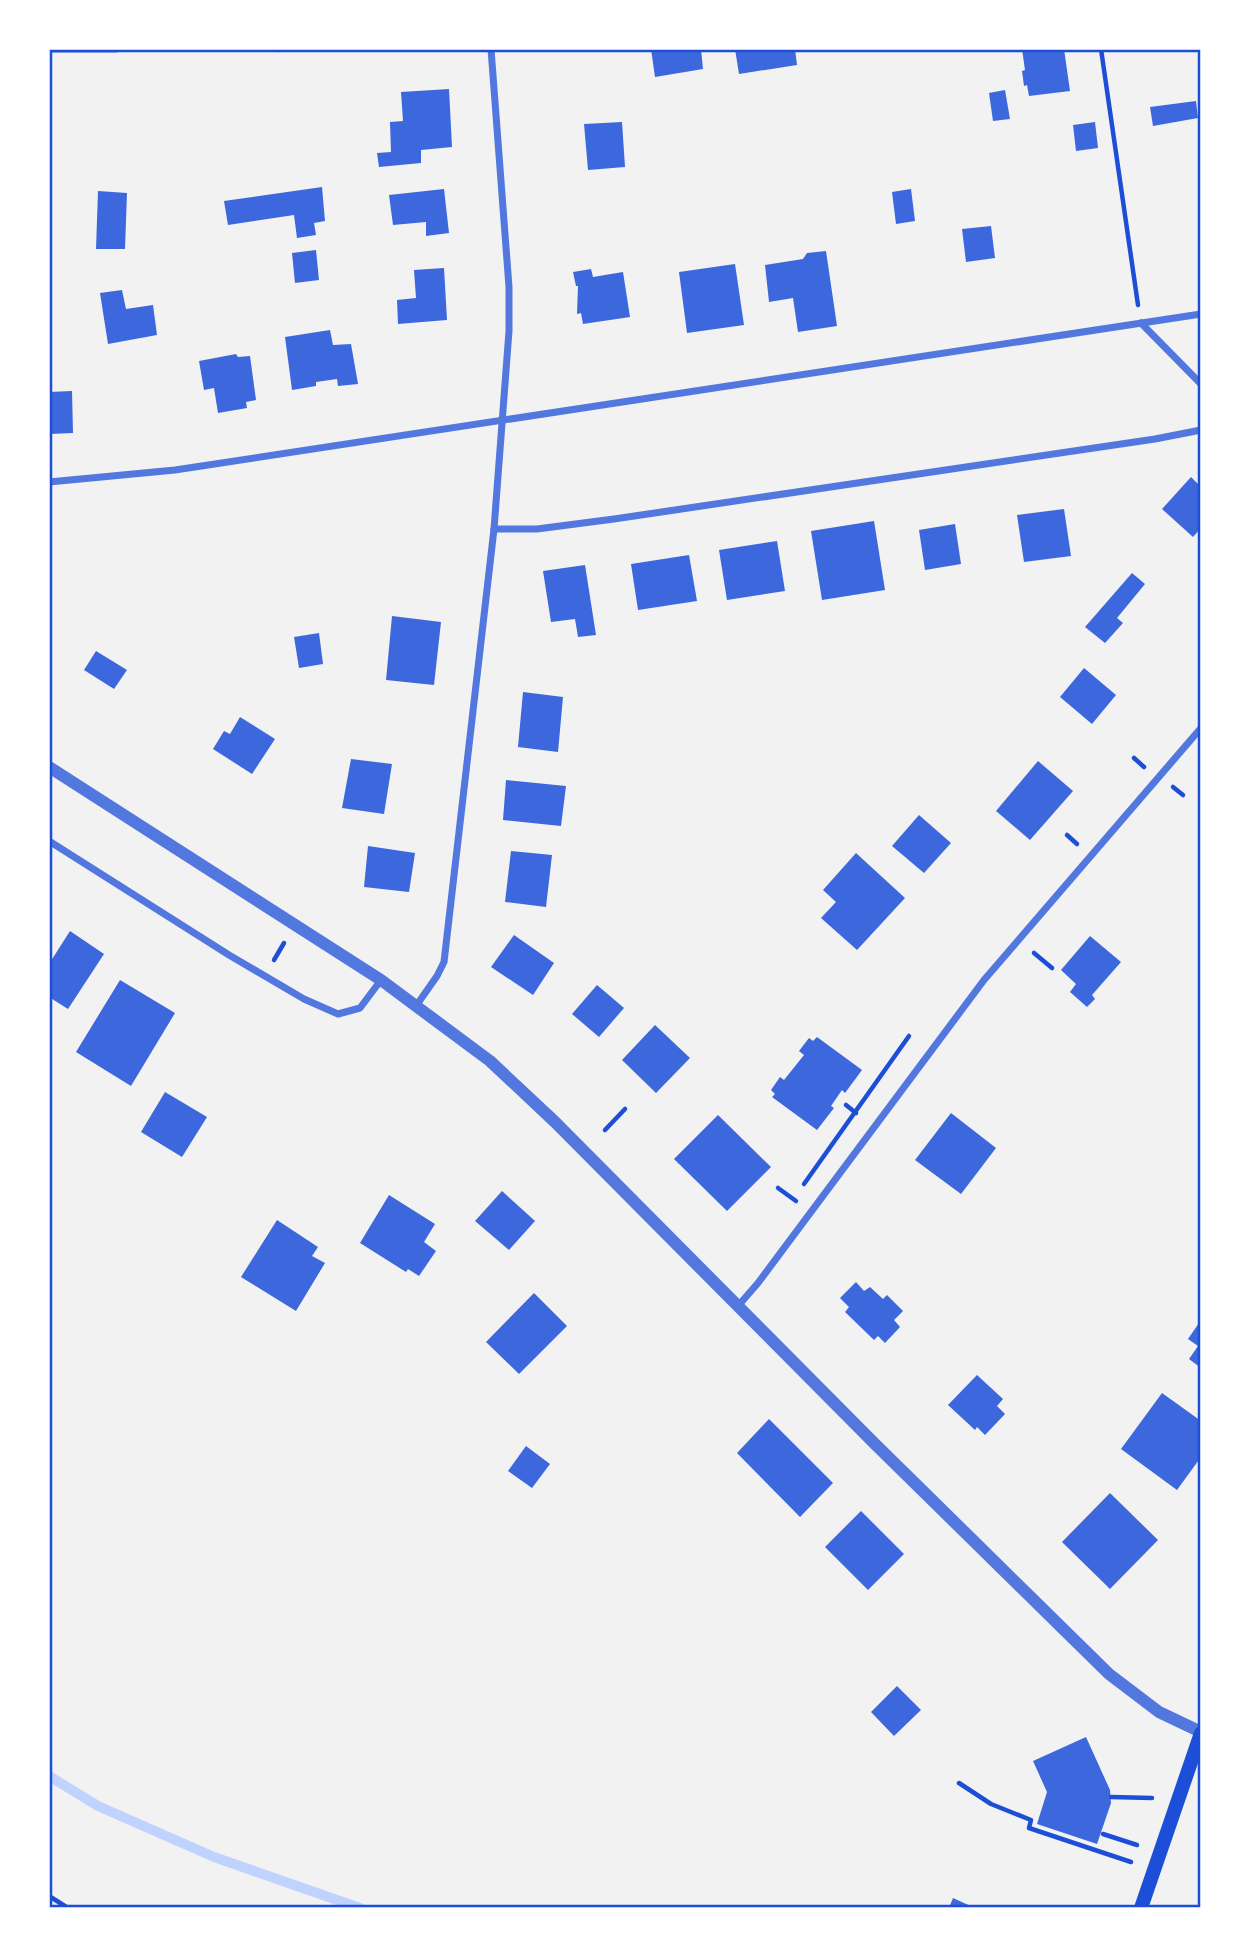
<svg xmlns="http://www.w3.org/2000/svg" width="1250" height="1957" viewBox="0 0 1250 1957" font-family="Inter,sans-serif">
  <rect width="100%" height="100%" fill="#f2f2f2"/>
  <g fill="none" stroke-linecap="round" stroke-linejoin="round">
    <polyline stroke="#bfd3fe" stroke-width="10" points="49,1776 98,1806 214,1857 360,1908"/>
  </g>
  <g fill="#3d67dc">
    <polygon points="651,49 701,49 703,69 655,77"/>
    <polygon points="735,49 795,49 797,65 739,74"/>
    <polygon points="1022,49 1064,49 1070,91 1029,96 1027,85 1024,86 1022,71 1025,70"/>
    <polygon points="449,89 452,147 421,150 421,163 379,167 377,153 391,152 390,122 403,121 401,92"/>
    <polygon points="1005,90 1010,119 993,121 989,93"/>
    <polygon points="1196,101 1198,118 1153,126 1150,107"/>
    <polygon points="622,122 625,167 588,170 584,124"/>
    <polygon points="1095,122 1098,148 1076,151 1073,125"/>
    <polygon points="322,187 325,221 314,223 316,235 297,238 294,215 228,225 224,201"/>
    <polygon points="444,189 449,233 426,236 426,222 393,225 389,195"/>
    <polygon points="911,189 915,221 896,224 892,192"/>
    <polygon points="98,191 127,193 125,249 96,249"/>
    <polygon points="991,226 995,258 966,262 962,229"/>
    <polygon points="316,250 319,280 295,283 292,253"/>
    <polygon points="826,251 837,326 798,332 793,298 769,302 765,265 803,259 807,253"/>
    <polygon points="735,264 744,325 687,333 679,272"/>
    <polygon points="444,268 447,320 398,324 397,300 416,298 414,270"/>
    <polygon points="591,269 593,277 623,272 630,317 583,324 581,313 577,314 578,286 576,286 573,272"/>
    <polygon points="122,290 126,309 153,305 157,335 108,344 100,293"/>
    <polygon points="330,330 333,345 351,344 358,384 338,386 337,379 316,382 316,386 292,390 285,337"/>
    <polygon points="236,354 238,357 250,356 256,400 246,402 247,408 218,413 214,388 204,390 199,361"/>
    <polygon points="72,391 73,433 49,434 49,392"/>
    <polygon points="1191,477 1201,487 1201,528 1193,537 1162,509"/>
    <polygon points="1064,509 1071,556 1024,562 1017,515"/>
    <polygon points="874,521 885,590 822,600 811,531"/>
    <polygon points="955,524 961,564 925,570 919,530"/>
    <polygon points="777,541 785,591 727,600 719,550"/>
    <polygon points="689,555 697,601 638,610 631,564"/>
    <polygon points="585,565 596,635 578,637 575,619 551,622 543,571"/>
    <polygon points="1132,573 1145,584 1117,618 1123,623 1105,643 1085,627"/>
    <polygon points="392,616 441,622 434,685 386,680"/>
    <polygon points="319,633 323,664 299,668 294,637"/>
    <polygon points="96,651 127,670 114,689 84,670"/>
    <polygon points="1084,668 1116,695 1092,724 1060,697"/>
    <polygon points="523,692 563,697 558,752 518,747"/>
    <polygon points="240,717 275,739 252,774 213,749 224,731 230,734"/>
    <polygon points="351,759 392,764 384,814 342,808"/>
    <polygon points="1038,761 1073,791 1030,840 996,811"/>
    <polygon points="506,780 566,786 561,826 503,820"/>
    <polygon points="919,815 951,843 924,873 892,846"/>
    <polygon points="368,846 415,853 409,892 364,887"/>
    <polygon points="511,851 552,855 546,907 505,902"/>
    <polygon points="856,853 905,898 857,950 821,918 836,902 823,890"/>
    <polygon points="70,931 104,954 68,1009 49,997 49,964"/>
    <polygon points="514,935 554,963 533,995 491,967"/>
    <polygon points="1090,936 1121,962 1092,995 1095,999 1087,1007 1070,992 1076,984 1061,970"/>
    <polygon points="120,980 175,1013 131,1086 76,1052"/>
    <polygon points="597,985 624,1008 599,1037 572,1014"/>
    <polygon points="655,1025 690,1058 656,1093 622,1060"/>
    <polygon points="817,1037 862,1070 845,1093 842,1090 831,1106 834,1108 817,1130 772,1097 775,1094 771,1090 780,1077 784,1080 804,1055 799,1051 809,1038 813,1041"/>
    <polygon points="165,1092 207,1117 182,1157 141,1132"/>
    <polygon points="951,1113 996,1148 961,1194 915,1160"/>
    <polygon points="718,1115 771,1167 727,1211 674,1159"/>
    <polygon points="502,1191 535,1221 509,1250 475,1221"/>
    <polygon points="389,1195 435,1224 424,1242 436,1251 419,1276 408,1269 406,1272 360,1243"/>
    <polygon points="277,1220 318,1247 312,1256 325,1263 296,1311 241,1277"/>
    <polygon points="856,1282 864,1291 870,1287 883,1299 887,1295 903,1311 894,1320 900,1327 885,1343 878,1336 874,1340 845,1312 849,1307 840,1298"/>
    <polygon points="534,1293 567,1326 519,1374 486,1342"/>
    <polygon points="1201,1320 1201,1368 1189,1359 1198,1346 1188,1339"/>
    <polygon points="977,1375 1003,1399 997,1406 1005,1414 985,1435 977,1427 975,1430 948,1405"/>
    <polygon points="1162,1393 1201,1421 1201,1457 1177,1490 1121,1449"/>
    <polygon points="769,1419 833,1483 800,1517 737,1453"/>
    <polygon points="526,1446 550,1464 532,1488 508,1471"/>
    <polygon points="1110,1493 1158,1540 1110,1589 1062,1542"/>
    <polygon points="861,1511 904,1554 868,1590 825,1547"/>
    <polygon points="897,1686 921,1710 894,1736 871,1712"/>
    <polygon points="1086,1737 1110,1790 1111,1803 1097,1844 1037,1824 1047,1792 1033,1761"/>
    <polygon points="953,1898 975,1908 949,1908"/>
  </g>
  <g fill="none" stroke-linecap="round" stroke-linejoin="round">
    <g stroke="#1d4ed8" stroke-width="4.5">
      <polyline points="279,49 279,50"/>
      <polyline points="1101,49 1138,305"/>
      <polyline points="1134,758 1144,767"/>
      <polyline points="1173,787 1183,795"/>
      <polyline points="1067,835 1077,844"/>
      <polyline points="1034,953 1052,968"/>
      <polyline points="274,960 284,943"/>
      <polyline points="846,1105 856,1113"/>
      <polyline points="605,1130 625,1109"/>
      <polyline points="804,1184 909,1036"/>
      <polyline points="778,1188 796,1201"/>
      <polyline points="959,1783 991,1804 1031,1820 1029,1828 1131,1862"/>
      <polyline points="1111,1797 1152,1798"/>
      <polyline points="1103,1834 1137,1845"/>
      <polyline points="49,1896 68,1908"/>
    </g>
    <g stroke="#5277de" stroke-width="7">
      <polyline points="51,49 116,49"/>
      <polyline points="1141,323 1201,384"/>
      <polyline points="49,482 175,470 1201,314"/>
      <polyline points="494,529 537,529 614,519 1155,439 1201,430"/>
      <polyline points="49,841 229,955 304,999 338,1014 360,1008 381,980"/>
      <polyline points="416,1006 437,976 444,962 494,529 509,331 509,287 491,49"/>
      <polyline points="738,1306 758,1283 984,980 1201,728"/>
    </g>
    <polyline stroke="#5277de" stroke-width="12" points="49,767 381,980 490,1061 555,1122 875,1444 1109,1674 1159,1712 1201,1732"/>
    <polyline stroke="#1d4ed8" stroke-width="14" points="1141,1908 1201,1733"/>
  </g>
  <rect width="1250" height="1957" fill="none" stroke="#ffffff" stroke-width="102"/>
  <rect x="51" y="51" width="1148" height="1855" fill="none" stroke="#1d4ed8" stroke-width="2.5"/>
</svg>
